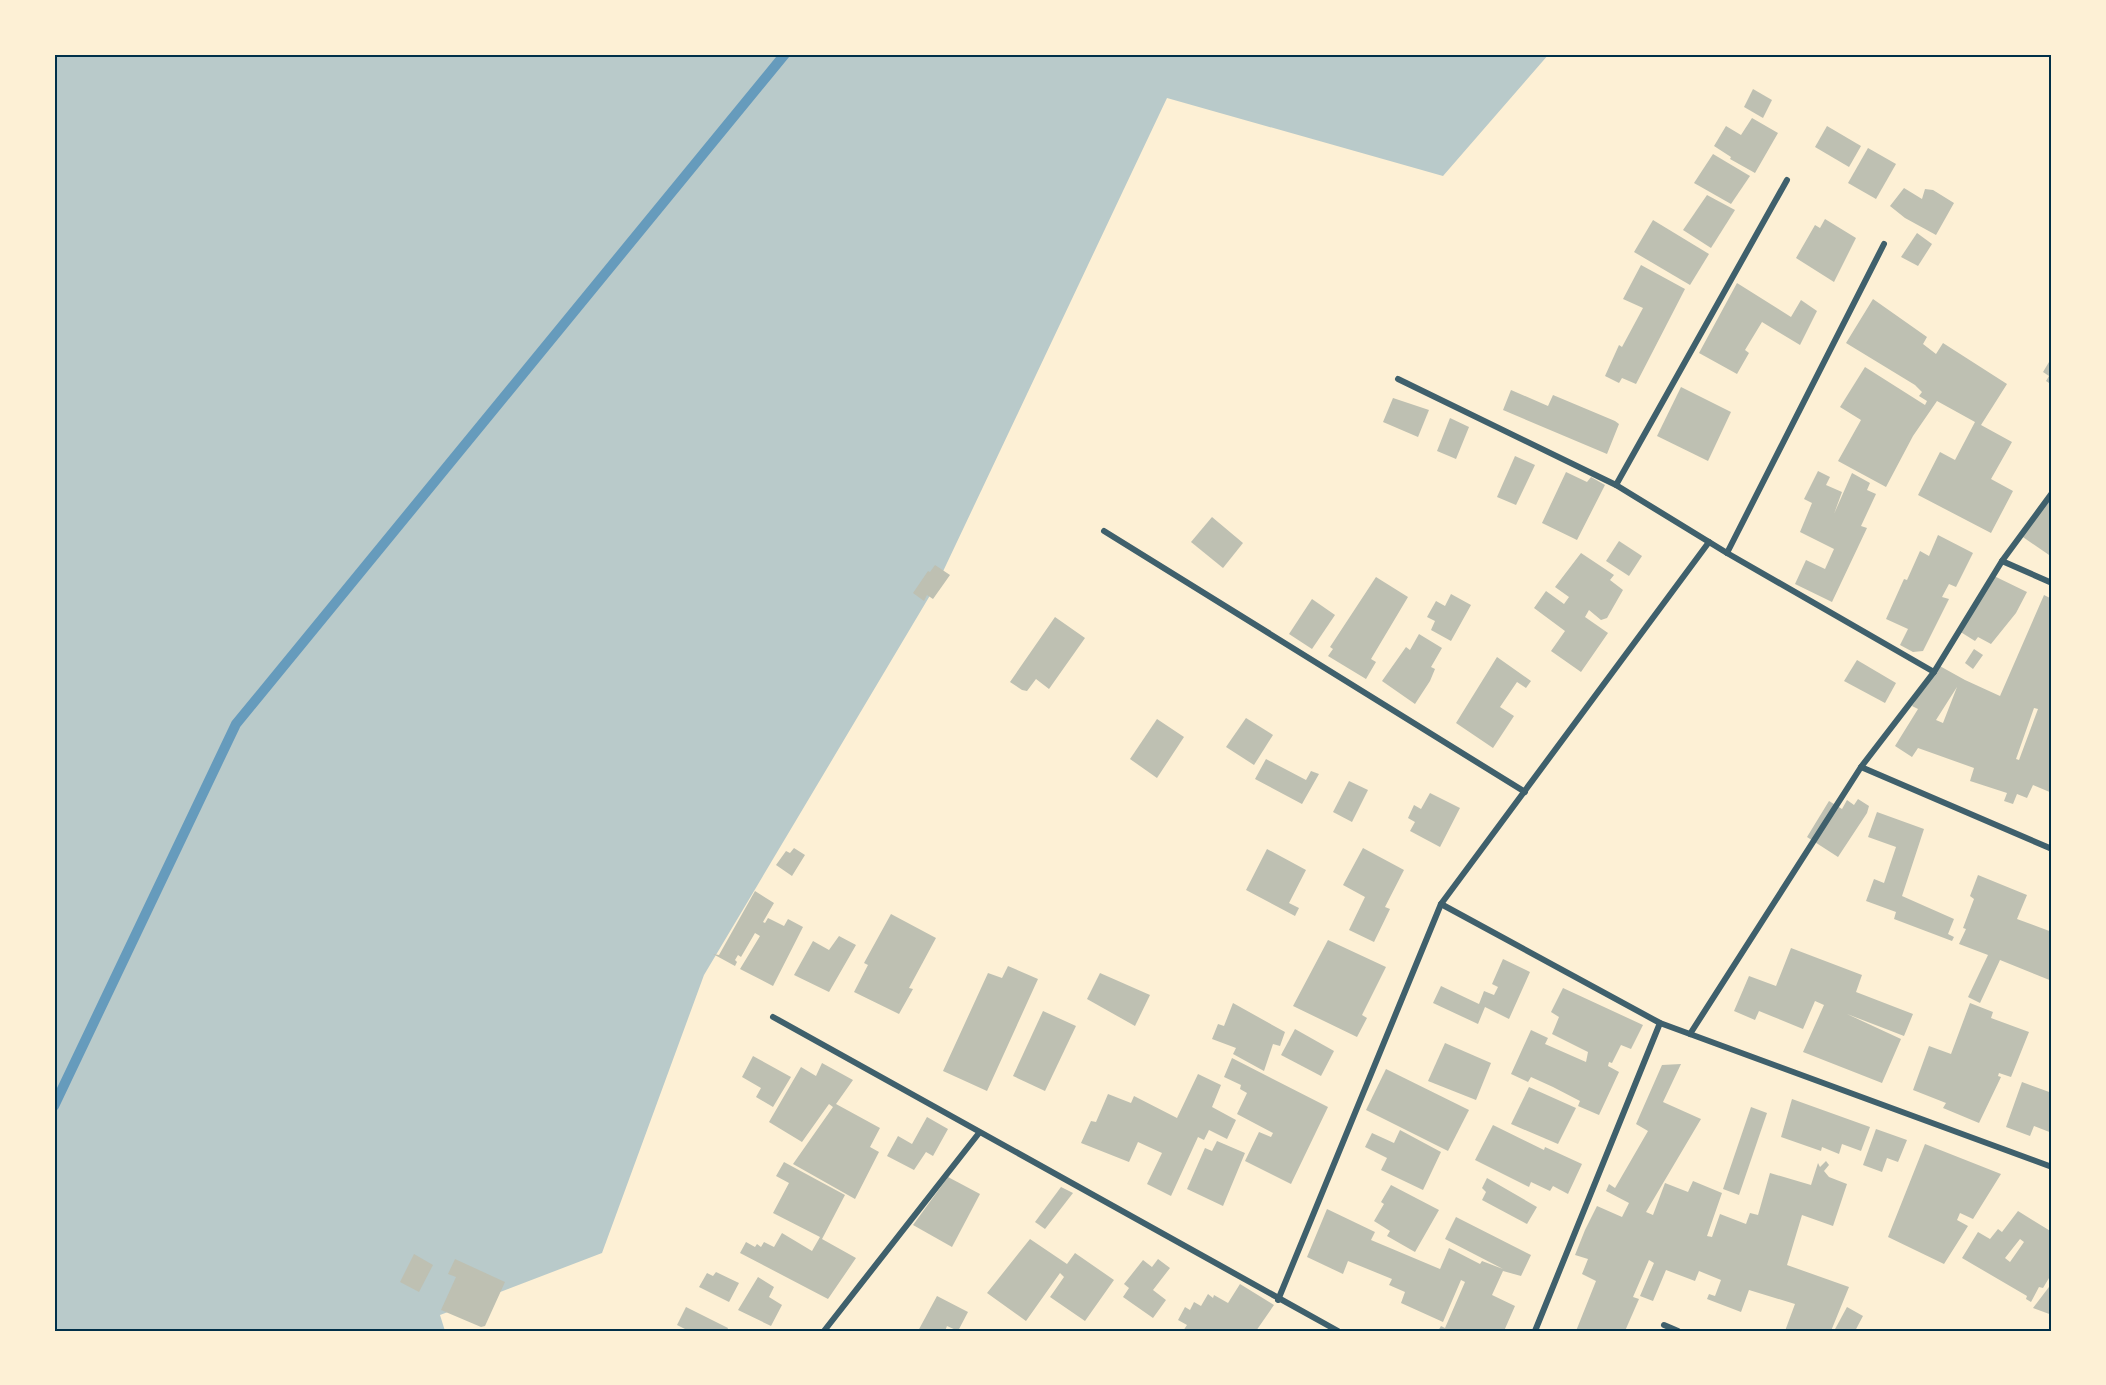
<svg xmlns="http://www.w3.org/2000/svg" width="2106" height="1385" viewBox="0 0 2106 1385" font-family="'Source Serif 4',serif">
  <rect width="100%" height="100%" fill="#fdf0d5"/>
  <polygon fill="#b9caca" points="54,54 1549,54 1443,176 1167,98 938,582 704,975 602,1253 440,1315 445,1331 54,1331"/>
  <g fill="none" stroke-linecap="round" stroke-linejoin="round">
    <polyline stroke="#669bbc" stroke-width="10" points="54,1106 236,724 785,54"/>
  </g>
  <g fill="#bec0b2" fill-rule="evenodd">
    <polygon points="1753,89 1772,100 1763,118 1744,107"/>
    <polygon points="1752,118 1778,133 1755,173 1730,159 1731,157 1714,146 1726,126 1741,135"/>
    <polygon points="1827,126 1861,146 1849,167 1815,147"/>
    <polygon points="1868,148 1896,164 1876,199 1848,183"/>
    <polygon points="1713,154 1750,176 1731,204 1694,183"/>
    <polygon points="1904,188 1922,199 1925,189 1933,190 1954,203 1936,235 1905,218 1890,206"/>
    <polygon points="1707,195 1735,210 1711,248 1683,230"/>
    <polygon points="1825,219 1856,238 1834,282 1796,258 1815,225 1820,228"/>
    <polygon points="1653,220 1709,254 1690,285 1634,252"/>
    <polygon points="1917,233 1932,244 1918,266 1901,257"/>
    <polygon points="1641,265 1685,289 1636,384 1622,378 1619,383 1605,376 1619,345 1622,347 1643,308 1623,299"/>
    <polygon points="1737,283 1791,317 1801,300 1817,311 1800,345 1762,322 1745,350 1749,353 1737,374 1699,353"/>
    <polygon points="1873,299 1927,337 1923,344 1936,354 1943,343 2007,384 1981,425 2012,442 1991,479 2013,491 1991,533 1918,495 1940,452 1955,460 1975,422 1937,401 1913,436 1886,487 1838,461 1861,420 1840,407 1865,367 1925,405 1927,401 1919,396 1922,392 1915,385 1846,343"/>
    <polygon points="2052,357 2052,385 2046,381 2049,376 2043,372"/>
    <polygon points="1681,387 1731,412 1708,461 1657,436"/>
    <polygon points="1511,390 1548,406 1553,395 1615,421 1619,424 1607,454 1503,410"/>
    <polygon points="1393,398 1429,410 1418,437 1383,422"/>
    <polygon points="1450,418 1469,427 1456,459 1437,451"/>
    <polygon points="1515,456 1535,465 1516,505 1497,497"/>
    <polygon points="1818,471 1830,477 1826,485 1842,492 1834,514 1852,473 1870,483 1867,490 1876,494 1861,526 1867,528 1832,602 1795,584 1806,560 1825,569 1834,549 1800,532 1812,503 1804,499"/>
    <polygon points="1566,472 1587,482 1591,477 1605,485 1577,540 1542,523"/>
    <polygon points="2052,492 2052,557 2020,535"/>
    <polygon points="1212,517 1243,543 1223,568 1191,542"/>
    <polygon points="1938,535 1973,553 1956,587 1949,584 1942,597 1949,599 1923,651 1913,652 1900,645 1908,629 1886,619 1904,579 1907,580 1920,551 1929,556"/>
    <polygon points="1619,541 1642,556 1629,576 1606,561"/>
    <polygon points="1581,553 1614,575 1610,580 1623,590 1607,618 1601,620 1589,610 1585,617 1608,633 1581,672 1551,651 1565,631 1534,608 1546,591 1564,604 1569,597 1555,587"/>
    <polygon points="935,565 950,575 933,599 927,595 924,601 913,593 928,571 930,572"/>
    <polygon points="1992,575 2027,592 2016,613 1991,644 1978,637 1975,641 1959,631"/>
    <polygon points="1376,577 1408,597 1371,659 1376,662 1366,679 1328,656 1333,649 1330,647"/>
    <polygon points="1451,594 1471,605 1451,641 1431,630 1435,621 1427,617 1436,601 1445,606"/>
    <path d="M2044 595 2052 599V793L2033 785 2027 798 2017 794 2013 804 2004 801 2007 793 1970 781 1974 768 1918 748 1912 757 1895 746 1918 709 1912 706 1938 665 1965 680 2000 696ZM1957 687 1943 723 1936 720ZM2034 708 2038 709 2019 760 2016 759Z"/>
    <polygon points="1312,599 1335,615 1312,649 1289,634"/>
    <polygon points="1055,617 1085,638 1049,689 1036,679 1027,691 1022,690 1010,682"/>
    <polygon points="1419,634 1442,648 1431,667 1435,669 1430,681 1415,704 1382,681 1406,647 1410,650"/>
    <polygon points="1974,649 1983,655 1973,669 1965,663"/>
    <polygon points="1497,657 1531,681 1526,688 1517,682 1500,707 1514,716 1493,748 1456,723"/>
    <polygon points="1857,660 1896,683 1885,703 1844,681"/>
    <polygon points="1246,718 1273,735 1254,765 1226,747"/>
    <polygon points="1157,719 1184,737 1157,778 1130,759"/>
    <polygon points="1266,759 1306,780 1311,771 1319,774 1302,804 1255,779"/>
    <polygon points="1349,781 1368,790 1352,822 1333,812"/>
    <polygon points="1430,793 1460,808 1440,847 1410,831 1415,822 1408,818 1414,805 1421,809"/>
    <polygon points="1858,799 1869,806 1867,813 1838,857 1807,837 1829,801 1842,809 1847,800 1854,805"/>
    <polygon points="1877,812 1924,829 1902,896 1954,919 1948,934 1954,937 1952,941 1894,919 1896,912 1866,901 1874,879 1884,883 1896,847 1868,837"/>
    <polygon points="794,848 805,855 792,876 776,865 786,851 790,853"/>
    <polygon points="1363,848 1404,870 1385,907 1390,909 1374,942 1349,930 1365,897 1343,885"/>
    <polygon points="1267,849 1306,870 1289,903 1299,908 1295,916 1246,890"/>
    <polygon points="1978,875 2027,895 2017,919 2052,932 2052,981 2000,960 1980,1003 1968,997 1988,955 1959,944 1966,929 1963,928 1974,899 1970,896"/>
    <polygon points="755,891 774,903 763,922 765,923 768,918 784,926 788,919 803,927 773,986 740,969 760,936 755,933 741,957 738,955 735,960 737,962 735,966 713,954 719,955"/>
    <polygon points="891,914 936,938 909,988 913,989 899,1014 854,992 868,965 864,963"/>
    <polygon points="839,936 856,945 829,992 794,975 813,941 829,950"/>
    <polygon points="1328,940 1386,967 1362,1015 1367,1018 1357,1037 1293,1006"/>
    <polygon points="1791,948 1862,975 1856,992 1913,1014 1904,1036 1847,1014 1901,1039 1882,1083 1803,1052 1824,1005 1815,1001 1803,1029 1759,1011 1755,1020 1734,1011 1749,976 1776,986"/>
    <polygon points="1503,959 1530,972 1509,1019 1485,1007 1478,1024 1433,1003 1441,986 1479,1004 1484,991 1494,995 1498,987 1492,984"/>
    <polygon points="1008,966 1038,979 987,1091 943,1071 988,973 1002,978"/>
    <polygon points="1100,973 1150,995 1135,1026 1087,999"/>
    <polygon points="1563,988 1643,1025 1631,1049 1621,1045 1612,1063 1609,1062 1608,1066 1619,1072 1599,1115 1578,1106 1580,1101 1553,1087 1531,1077 1528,1082 1511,1074 1531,1030 1548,1038 1545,1044 1586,1062 1588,1052 1552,1034 1559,1017 1551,1012"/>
    <polygon points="1233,1003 1285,1032 1280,1046 1273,1044 1264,1071 1233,1054 1236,1048 1212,1039 1218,1024 1224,1026"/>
    <polygon points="1970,1003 1993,1012 1991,1018 2029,1032 2011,1077 1999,1073 1998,1076 2001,1077 1979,1123 1943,1108 1946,1103 1913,1090 1929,1046 1951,1054"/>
    <polygon points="1043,1011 1076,1026 1045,1091 1013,1076"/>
    <polygon points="1295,1029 1334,1051 1321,1076 1281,1055"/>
    <polygon points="1445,1043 1491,1063 1476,1100 1428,1081"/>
    <polygon points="753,1056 791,1077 773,1107 756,1097 761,1088 742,1077"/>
    <polygon points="1232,1058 1328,1107 1291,1184 1245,1161 1259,1132 1271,1137 1273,1133 1237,1114 1247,1093 1240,1089 1241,1085 1224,1077"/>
    <polygon points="822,1063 853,1080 836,1104 880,1128 870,1147 879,1152 855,1199 793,1164 833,1107 829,1104 802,1142 769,1122 801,1067 816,1076"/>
    <polygon points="1681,1064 1663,1102 1701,1119 1646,1212 1653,1215 1665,1183 1688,1192 1693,1181 1722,1193 1707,1236 1712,1237 1720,1214 1746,1224 1750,1213 1758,1215 1770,1173 1811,1185 1818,1163 1820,1167 1826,1161 1829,1165 1824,1171 1829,1177 1847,1184 1833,1226 1802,1215 1787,1265 1849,1287 1831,1331 1785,1331 1795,1304 1749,1290 1741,1312 1707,1299 1709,1294 1715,1296 1721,1280 1699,1271 1695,1281 1666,1270 1653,1301 1640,1296 1654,1263 1649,1260 1633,1297 1639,1299 1625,1331 1576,1331 1596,1281 1582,1274 1588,1259 1575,1255 1585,1230 1597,1206 1622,1217 1629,1203 1606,1191 1609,1184 1615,1188 1648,1131 1636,1124 1662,1065"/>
    <polygon points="1386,1069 1469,1110 1448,1151 1366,1110"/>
    <polygon points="1198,1074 1221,1085 1212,1107 1236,1120 1227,1139 1209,1130 1204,1140 1198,1137 1171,1196 1147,1184 1162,1153 1138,1142 1129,1162 1081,1143 1091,1121 1096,1122 1108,1094 1131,1103 1134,1096 1177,1118"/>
    <polygon points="2022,1082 2052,1093 2052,1133 2034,1126 2030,1136 2006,1127"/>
    <polygon points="1529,1087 1576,1108 1558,1144 1511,1124"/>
    <polygon points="1792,1099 1870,1127 1861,1151 1842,1144 1839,1154 1822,1147 1821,1151 1781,1137"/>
    <polygon points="1751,1107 1767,1113 1739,1195 1723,1189"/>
    <polygon points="927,1117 948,1129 933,1156 926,1152 914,1170 887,1156 898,1136 912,1144"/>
    <polygon points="1493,1125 1544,1150 1545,1147 1582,1164 1568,1194 1553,1186 1550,1191 1531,1182 1529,1187 1475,1160"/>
    <polygon points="1876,1129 1907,1140 1898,1162 1887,1158 1882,1172 1863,1165"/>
    <polygon points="1400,1130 1441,1152 1423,1190 1381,1170 1387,1158 1365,1147 1372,1133 1394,1143"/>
    <polygon points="1217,1141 1245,1153 1223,1206 1187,1189 1205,1148 1212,1151"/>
    <polygon points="1925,1144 2001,1174 1973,1219 1960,1213 1957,1220 1968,1226 1944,1264 1888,1237"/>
    <polygon points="784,1162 845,1195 822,1239 856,1258 828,1299 740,1253 746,1242 755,1247 757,1244 761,1247 764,1242 774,1247 782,1233 812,1251 820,1237 773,1213 789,1183 776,1176"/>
    <polygon points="948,1177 980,1194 952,1247 913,1225"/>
    <polygon points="1487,1178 1537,1207 1527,1224 1482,1200 1486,1192 1482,1188"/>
    <polygon points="1391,1185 1439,1210 1415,1252 1387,1236 1390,1231 1374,1221 1384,1204 1381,1202"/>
    <polygon points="1061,1187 1073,1193 1045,1229 1035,1222"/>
    <polygon points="1327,1209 1375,1232 1371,1240 1440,1269 1449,1248 1480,1264 1482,1261 1503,1269 1445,1239 1456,1217 1531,1255 1521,1276 1503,1271 1492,1295 1515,1306 1504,1331 1438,1331 1441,1326 1445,1328 1465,1282 1461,1280 1443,1322 1401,1303 1405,1292 1389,1285 1392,1279 1348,1261 1343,1274 1307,1257"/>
    <path d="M2018 1211 2052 1232V1273L2043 1288 2039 1287 2031 1302 2026 1299 2027 1296 1962 1258 1978 1232 1990 1239 1998 1229 2002 1232ZM2020 1239 2024 1242 2010 1262 2005 1258Z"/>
    <polygon points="1030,1239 1067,1264 1075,1253 1114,1280 1085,1321 1050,1297 1064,1277 1060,1273 1026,1321 987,1293"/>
    <polygon points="414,1254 433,1265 419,1292 400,1282"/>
    <polygon points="455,1259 505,1282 485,1326 481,1327 441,1310 456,1277 448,1274"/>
    <polygon points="1158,1259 1170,1268 1153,1290 1166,1300 1153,1318 1123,1297 1129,1288 1124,1284 1143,1260 1152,1267"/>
    <polygon points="716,1272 739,1283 729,1302 699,1287 707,1273 713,1276"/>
    <polygon points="758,1277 774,1287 769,1297 782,1305 771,1326 738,1310"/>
    <polygon points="2052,1283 2052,1315 2033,1308"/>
    <polygon points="1240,1284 1274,1305 1256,1331 1183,1331 1187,1325 1178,1320 1185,1307 1190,1310 1194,1302 1201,1306 1208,1294 1213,1298 1214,1295 1228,1303"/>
    <polygon points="937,1296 968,1312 958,1331 947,1326 945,1331 918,1331"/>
    <polygon points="686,1307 728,1328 727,1331 684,1331 685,1329 677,1325"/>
    <polygon points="1847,1307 1863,1316 1855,1331 1834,1331"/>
  </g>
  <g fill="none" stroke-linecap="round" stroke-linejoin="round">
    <g stroke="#3f606c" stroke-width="6">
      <polyline points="1398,379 1616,485 1727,553 1934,672"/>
      <polyline points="1616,485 1787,180"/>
      <polyline points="1104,531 1525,792"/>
      <polyline points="1727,553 1884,244"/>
      <polyline points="2002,561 2052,583"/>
      <polyline points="1861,767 2052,849"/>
      <polyline points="1441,904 1660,1023 2052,1167"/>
      <polyline points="773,1017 1338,1331"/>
      <polyline points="1690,1034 1861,767 1934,672 2002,561 2052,493"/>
      <polyline points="1278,1300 1441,904 1709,542"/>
      <polyline points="1664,1325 1678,1331"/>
      <polyline points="824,1331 979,1133"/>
      <polyline points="1535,1331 1660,1023"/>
    </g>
  </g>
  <rect width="2106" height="1385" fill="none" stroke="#fdf0d5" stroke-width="111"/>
  <rect x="56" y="56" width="1994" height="1274" fill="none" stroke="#003049" stroke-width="2"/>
</svg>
